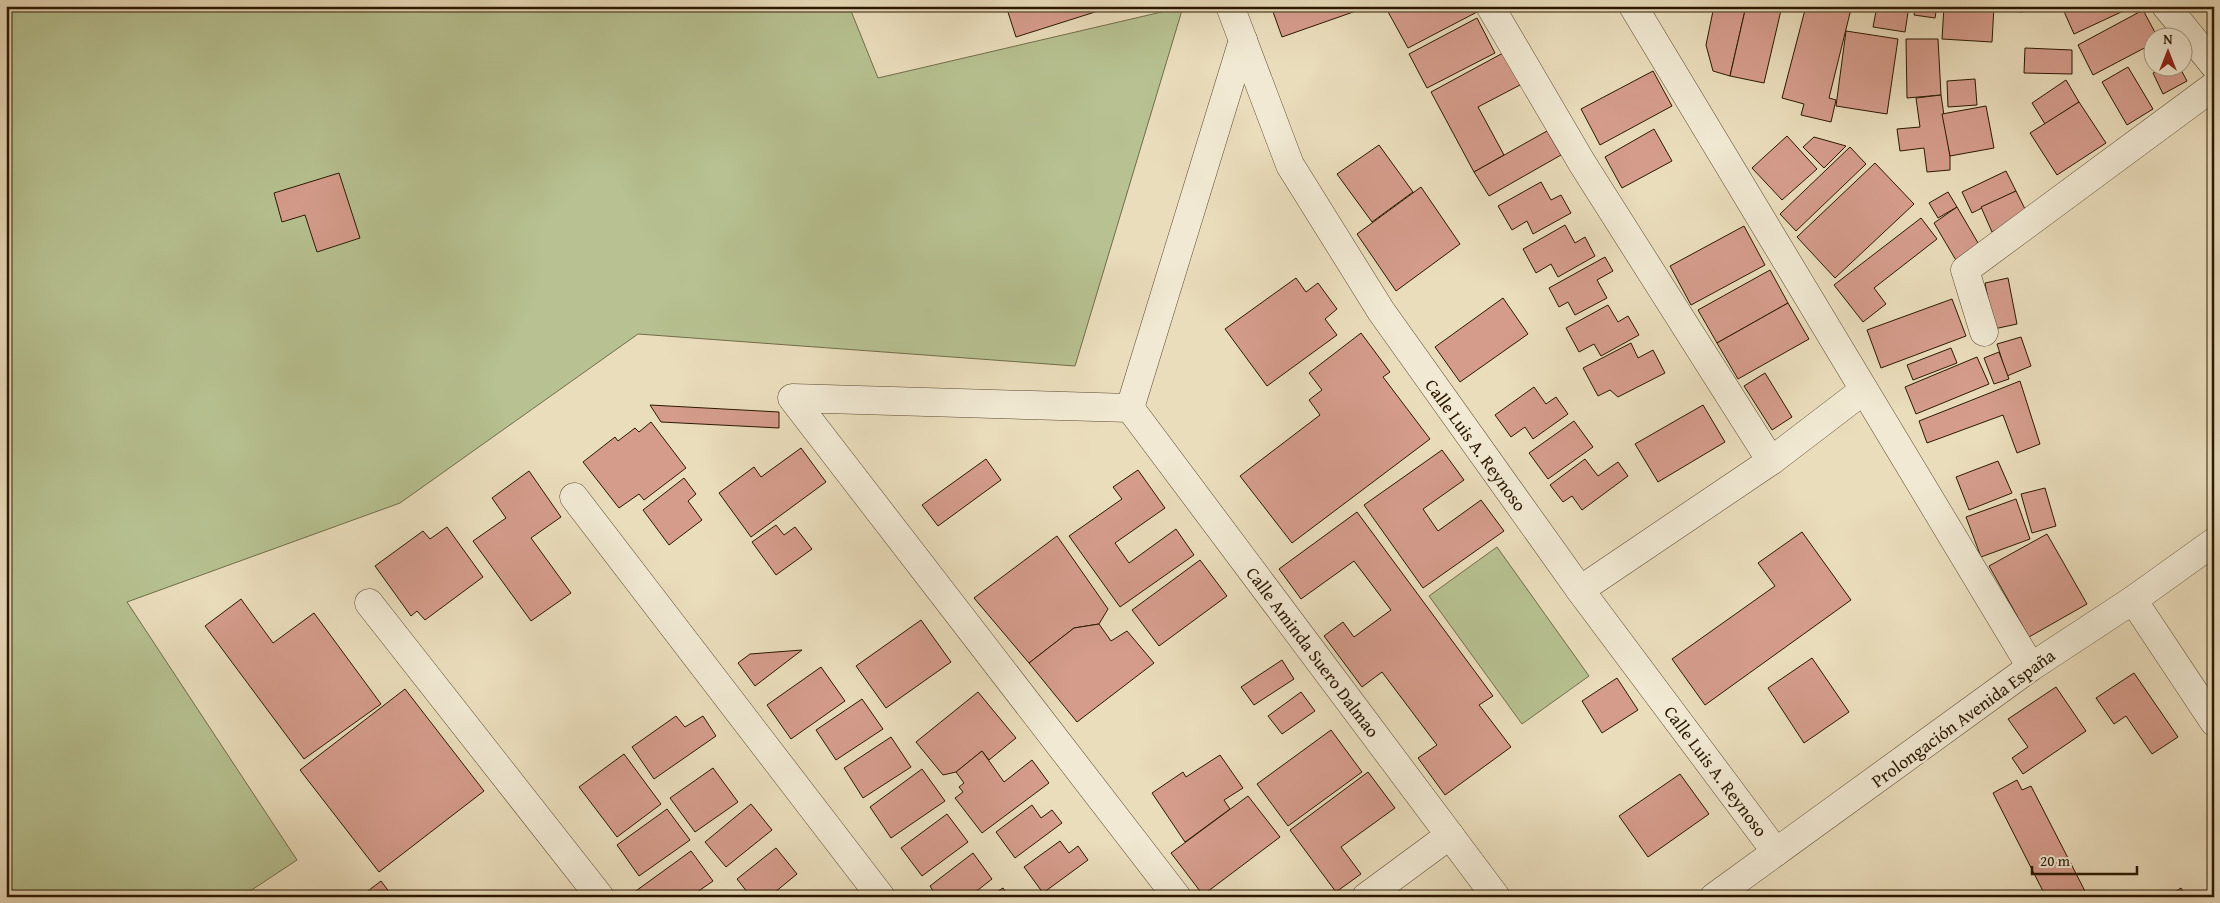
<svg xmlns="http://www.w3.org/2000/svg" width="2220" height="903" viewBox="0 0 2220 903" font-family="'Gentium Book Plus',serif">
  <rect width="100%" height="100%" fill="#eaddbc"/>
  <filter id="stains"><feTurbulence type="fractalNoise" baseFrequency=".004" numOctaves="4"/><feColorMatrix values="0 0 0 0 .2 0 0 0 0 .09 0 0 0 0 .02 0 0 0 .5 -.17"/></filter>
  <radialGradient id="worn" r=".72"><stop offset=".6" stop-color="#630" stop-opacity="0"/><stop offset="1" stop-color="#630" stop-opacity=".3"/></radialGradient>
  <g fill="#b7c191" stroke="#716c49">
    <polygon points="6,6 849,6 878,78 1183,7 1075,366 638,334 400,503 127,602 297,860 241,897 6,897"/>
    <polygon points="1497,547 1589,676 1522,724 1429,596"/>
  </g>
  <g fill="#d59c8c" stroke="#2b1801">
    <polygon points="1006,6 1114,6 1016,37"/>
    <polygon points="1282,6 1355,6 1356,11 1282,37 1272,9"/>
    <polygon points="1394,6 1474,6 1477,12 1408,48 1387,10"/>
    <polygon points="1714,6 1746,6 1730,76 1713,71 1706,45"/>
    <polygon points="1746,6 1782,6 1764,83 1730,76"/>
    <polygon points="1806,6 1839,6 1851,9 1829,98 1836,100 1831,122 1801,115 1804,104 1782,98"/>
    <polygon points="1877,6 1909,6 1905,32 1873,27"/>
    <polygon points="1915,6 1937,6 1935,18 1914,15"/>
    <polygon points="1944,6 1994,6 1992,42 1942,39"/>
    <polygon points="1994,6 2024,6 2023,12 1994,10"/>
    <polygon points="2063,6 2134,6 2074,34 2062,7"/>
    <polygon points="2143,10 2158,38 2152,38 2152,44 2093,75 2078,45"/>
    <polygon points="1477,18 1495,53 1427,88 1409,54"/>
    <polygon points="1846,31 1898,39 1887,114 1836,106"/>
    <polygon points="1906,39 1938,39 1941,95 1907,98"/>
    <polygon points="2025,48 2072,50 2072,74 2024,73"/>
    <polygon points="1503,53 1520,85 1478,107 1504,155 1474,172 1431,92"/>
    <polygon points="2128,67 2153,109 2127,125 2102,82"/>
    <polygon points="2163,68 2180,68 2187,81 2163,94 2153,73"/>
    <polygon points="1653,71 1672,106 1600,145 1581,109"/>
    <polygon points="1975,79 1977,105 1948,107 1947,81"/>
    <polygon points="2066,80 2079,102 2045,124 2032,103"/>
    <polygon points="1941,95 1950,156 1950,170 1927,172 1924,148 1900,151 1897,129 1920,127 1916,98"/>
    <polygon points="2079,102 2106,143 2057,175 2030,133"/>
    <polygon points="1986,106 1994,148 1950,156 1942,114"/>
    <polygon points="1654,129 1672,161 1622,188 1605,157"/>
    <polygon points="1547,131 1561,155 1489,196 1474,172"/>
    <polygon points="1787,136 1817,169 1782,200 1752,168"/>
    <polygon points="1814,137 1846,146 1824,168 1803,147"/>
    <polygon points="1379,145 1413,192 1372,222 1337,174"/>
    <polygon points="1850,147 1866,164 1796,231 1780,214"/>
    <polygon points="1875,163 1914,204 1835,278 1797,237"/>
    <polygon points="2006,171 2016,191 1972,213 1962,192"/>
    <polygon points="339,173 360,238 317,252 305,215 282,222 274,193"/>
    <polygon points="1541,182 1551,200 1561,195 1571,213 1533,234 1527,221 1512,230 1498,206"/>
    <polygon points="1421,187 1460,244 1396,291 1357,234"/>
    <polygon points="2016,191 2028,215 1992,232 1981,207"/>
    <polygon points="1948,192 1957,207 1938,218 1929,203"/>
    <polygon points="1957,207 1981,248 1957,262 1934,223"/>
    <polygon points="1921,218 1937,239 1874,288 1886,304 1863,322 1834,285"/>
    <polygon points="1565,225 1575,243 1585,237 1595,256 1558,277 1551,264 1536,273 1523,249"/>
    <polygon points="1744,226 1765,265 1691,305 1670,266"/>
    <polygon points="1605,257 1613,271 1597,280 1607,298 1575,315 1568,302 1559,307 1549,288"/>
    <polygon points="1770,270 1788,303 1717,343 1698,310"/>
    <polygon points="1296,278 1306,292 1318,283 1337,309 1325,319 1337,335 1267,386 1225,329"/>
    <polygon points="2008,278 2017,324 1994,329 1985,283"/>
    <polygon points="1503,298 1528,334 1460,382 1435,347"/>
    <polygon points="1952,299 1966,336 1881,368 1867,330"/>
    <polygon points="1788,303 1809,339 1738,379 1717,343"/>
    <polygon points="1608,305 1618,322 1628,316 1639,335 1601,356 1594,344 1579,352 1566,328"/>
    <polygon points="1361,333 1390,372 1383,377 1430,439 1292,543 1240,476 1320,415 1309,400 1322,390 1309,373"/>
    <polygon points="2021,337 2031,366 2007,376 1997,344"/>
    <polygon points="1631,343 1638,358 1653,350 1665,373 1618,397 1610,390 1598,396 1583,368"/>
    <polygon points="1951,348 1957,363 1913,380 1907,365"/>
    <polygon points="1999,352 2009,379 1994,384 1984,358"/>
    <polygon points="1977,357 1989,384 1916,414 1905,387"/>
    <polygon points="1765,373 1792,417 1772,430 1744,386"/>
    <polygon points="2020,381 2040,444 2017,453 2003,415 1927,443 1919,421"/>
    <polygon points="1534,387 1546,404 1556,397 1568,414 1533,439 1525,427 1511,437 1495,415"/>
    <polygon points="650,405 779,412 779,428 661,422"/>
    <polygon points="1703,405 1725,442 1658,482 1635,444"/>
    <polygon points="1574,421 1593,447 1548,479 1529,453"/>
    <polygon points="651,422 686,468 644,500 639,494 619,508 583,462 615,437 618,441 635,428 639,432"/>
    <polygon points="801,448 826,482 751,537 719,493 754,467 761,477"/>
    <polygon points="1442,450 1464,480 1423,509 1438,531 1481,500 1504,531 1423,588 1364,505"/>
    <polygon points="986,459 1001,480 938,526 922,505"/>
    <polygon points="1585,459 1598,476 1618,462 1628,476 1582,510 1572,496 1563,502 1550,485"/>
    <polygon points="1998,461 2012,493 1969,510 1956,477"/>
    <polygon points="1138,470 1165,508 1115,543 1129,563 1176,529 1194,555 1120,607 1069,536 1122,499 1113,487"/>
    <polygon points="529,471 561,517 531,538 571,593 531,621 473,541 506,518 492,498"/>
    <polygon points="684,478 696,494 688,501 702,520 669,545 643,510"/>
    <polygon points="2045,488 2056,526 2032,533 2021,494"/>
    <polygon points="2016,499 2030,539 1981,557 1966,517"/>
    <polygon points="1357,512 1493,696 1479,705 1511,747 1445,795 1418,758 1437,745 1382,672 1362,687 1324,636 1343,622 1354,637 1391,610 1354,561 1301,599 1279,569"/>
    <polygon points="776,525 784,535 795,527 812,549 776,575 752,542"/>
    <polygon points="447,527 483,577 425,620 417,611 411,616 375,566 423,531 430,539"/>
    <polygon points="1802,532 1851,600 1705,705 1672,659 1775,586 1758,563"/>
    <polygon points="2047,534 2087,604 2029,637 1989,566"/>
    <polygon points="1057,536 1108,609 1099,624 1074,628 1029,663 974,598"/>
    <polygon points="1200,560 1227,596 1159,646 1132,610"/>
    <polygon points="241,599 273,643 314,613 381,704 304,759 205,626"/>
    <polygon points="921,620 951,662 886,708 856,666"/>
    <polygon points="1099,624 1111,641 1127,631 1154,663 1077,722 1029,663 1074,628"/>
    <polygon points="802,650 755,686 738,663 750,654"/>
    <polygon points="1812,658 1849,712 1804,743 1768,688"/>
    <polygon points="1282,660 1294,679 1254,705 1241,687"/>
    <polygon points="821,667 845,701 791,739 767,705"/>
    <polygon points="2134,673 2178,737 2152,754 2126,716 2114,724 2096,698"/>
    <polygon points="1617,678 1638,710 1602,733 1582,701"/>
    <polygon points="2056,687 2086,731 2023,774 2012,758 2028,747 2008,719"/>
    <polygon points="405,689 484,791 379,872 300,770"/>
    <polygon points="978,692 1016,738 989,760 982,751 956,772 943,775 916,742"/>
    <polygon points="1301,692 1315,711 1282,734 1268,716"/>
    <polygon points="862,699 883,729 836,760 816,730"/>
    <polygon points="676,716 685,727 703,716 716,736 654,779 632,747"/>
    <polygon points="1331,730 1362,772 1288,826 1257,784"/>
    <polygon points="891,737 911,767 863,798 844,768"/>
    <polygon points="982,751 1004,782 1032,760 1049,783 982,833 955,798 963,792 959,787 964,783 956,772"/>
    <polygon points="624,754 661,804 617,837 579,787"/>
    <polygon points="1220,755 1243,788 1224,800 1230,809 1185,842 1152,793 1183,772 1186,777"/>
    <polygon points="713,768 738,802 695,832 670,798"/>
    <polygon points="922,769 945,801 891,838 870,807"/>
    <polygon points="1368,772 1395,808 1341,847 1361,874 1336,892 1290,830"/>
    <polygon points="1680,774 1709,814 1648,857 1619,816"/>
    <polygon points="2017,780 2022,790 2031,786 2088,897 2046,897 1993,793"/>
    <polygon points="1248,796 1280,837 1203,895 1171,853"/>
    <polygon points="751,804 772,830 726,867 705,842"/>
    <polygon points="1032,805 1041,818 1052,810 1062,823 1015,858 996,832"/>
    <polygon points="667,809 690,840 639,876 617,845"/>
    <polygon points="947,814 968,842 922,876 901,848"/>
    <polygon points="1060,841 1069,853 1078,846 1088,860 1043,893 1024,867"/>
    <polygon points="776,848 797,874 769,897 751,897 737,879"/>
    <polygon points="691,851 713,881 690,897 636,897 633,893"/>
    <polygon points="973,853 992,879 969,897 937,897 930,886"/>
    <polygon points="381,881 393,897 360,897"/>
    <polygon points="1003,888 1009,897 989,897"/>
    <polygon points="2181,888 2186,897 2167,897"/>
    <polygon points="720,891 724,897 713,897"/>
    <polygon points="840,892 844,897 833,897"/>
  </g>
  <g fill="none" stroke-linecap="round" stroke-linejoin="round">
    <g stroke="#5b4930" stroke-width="29">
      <g id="street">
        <polyline points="1230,6 1290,165 1381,311 1580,590 1776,852"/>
        <polyline points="1490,6 1582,163 1771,461"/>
        <polyline points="1633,6 2031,667"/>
        <polyline points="2166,6 2214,65"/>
        <polyline points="1984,332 1965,270 2214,86"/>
        <polyline points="1130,408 1496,897"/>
        <polyline points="574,497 881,897"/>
        <polyline points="1580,590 1771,461 1864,390"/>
        <polyline points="2133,600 2214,722"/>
        <polyline points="369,603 600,897"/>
        <polyline points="1177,897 792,398 1130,408 1243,40"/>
        <polyline points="1366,897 1450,835"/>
        <polyline points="1714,897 2031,667 2133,600 2214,542"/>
      </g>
    </g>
    <use href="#street" stroke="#f1e9d3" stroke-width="28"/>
  </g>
  <g text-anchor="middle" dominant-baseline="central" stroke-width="4.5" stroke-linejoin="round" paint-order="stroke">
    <g font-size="18" fill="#2b1801" stroke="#f1e9d3">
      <text transform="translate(1476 445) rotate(54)">Calle Luis A. Reynoso</text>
      <text transform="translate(1313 652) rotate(53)">Calle Aminda Suero Dalmao</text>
      <text transform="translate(1963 718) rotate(-36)">Prolongación Avenida España</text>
      <text transform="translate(1716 771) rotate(53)">Calle Luis A. Reynoso</text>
    </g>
  </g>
  <rect width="2220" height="903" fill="none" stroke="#eaddbc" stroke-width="25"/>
  <rect x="8" y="8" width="2205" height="888" fill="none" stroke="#2b1801" stroke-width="2.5"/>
  <rect x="12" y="12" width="2195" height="878" fill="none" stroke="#2b1801"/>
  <g transform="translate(2168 52)"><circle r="24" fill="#f1e9d3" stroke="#a2957f"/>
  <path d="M0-4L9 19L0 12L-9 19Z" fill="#8f2418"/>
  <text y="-8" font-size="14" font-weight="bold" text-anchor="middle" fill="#2b1801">N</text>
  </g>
  <path d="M2032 866v8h105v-8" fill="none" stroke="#2b1801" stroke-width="2.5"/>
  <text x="2040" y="866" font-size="15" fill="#2b1801" stroke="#f1e9d3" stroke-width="4" paint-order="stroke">20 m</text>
  <rect width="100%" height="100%" filter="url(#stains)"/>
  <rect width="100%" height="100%" fill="url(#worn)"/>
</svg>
